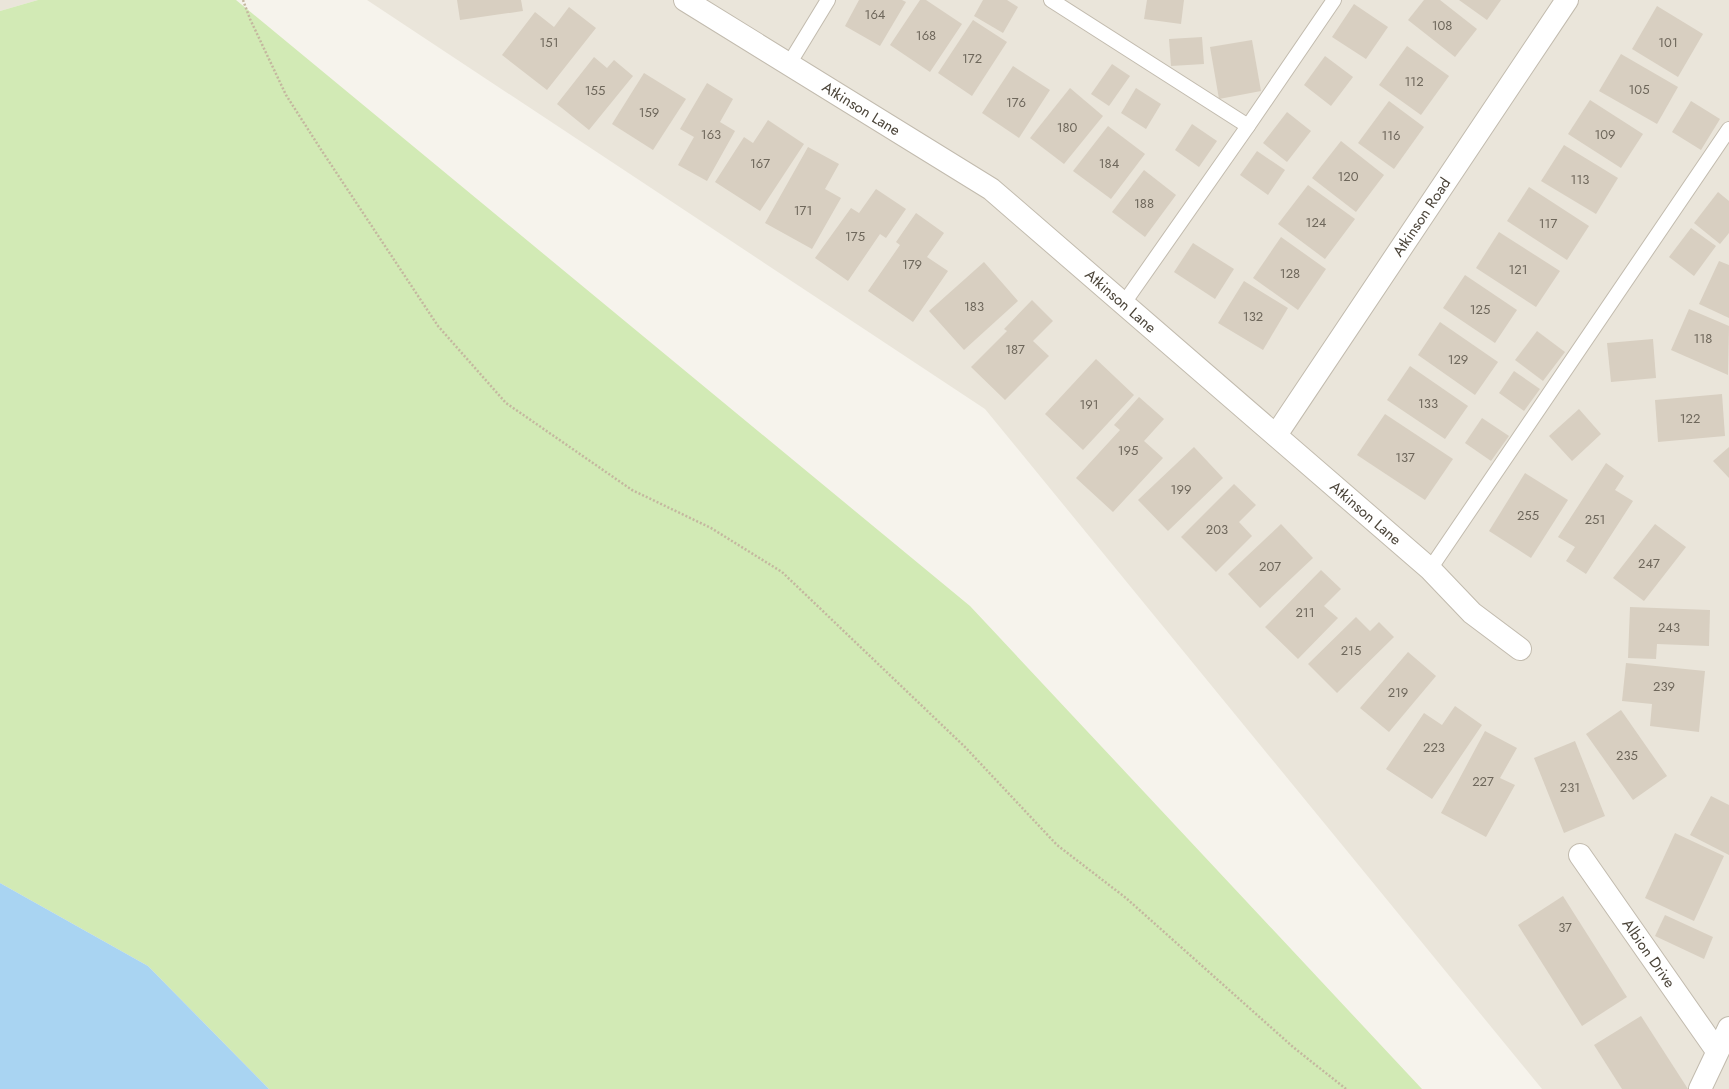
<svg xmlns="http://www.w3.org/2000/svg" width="1729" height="1089" viewBox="0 0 1729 1089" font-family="Jost,sans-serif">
  <rect width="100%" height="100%" fill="#f6f3ec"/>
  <g fill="#eae5da">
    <polygon points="0,0 38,0 0,11"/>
    <polygon points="367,0 1729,0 1729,1089 1542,1089 985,409"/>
  </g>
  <polygon fill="#d2eab5" points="38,0 236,0 970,606 1422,1089 269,1089 148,966 0,883 0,11"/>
  <polygon fill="#a9d4f2" points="0,883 148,966 269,1089 0,1089"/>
  <g fill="#d8cfc1">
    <polygon points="457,0 521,0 523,11 460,20"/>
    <polygon points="859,0 902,0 906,2 880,46 845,26"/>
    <polygon points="920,0 926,0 962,24 930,72 890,45"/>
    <polygon points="983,0 1007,0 1018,7 1003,33 974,16"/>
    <polygon points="1147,0 1184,0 1181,24 1144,19"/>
    <polygon points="1424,0 1440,0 1477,29 1455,57 1408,20"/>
    <polygon points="1459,0 1501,0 1487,20"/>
    <polygon points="1354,4 1388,27 1366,59 1332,37"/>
    <polygon points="1657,6 1703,34 1678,77 1632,49"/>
    <polygon points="569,7 596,28 547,90 502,55 535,12 554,27"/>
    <polygon points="973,20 1007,42 972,96 938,73"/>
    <polygon points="1202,37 1204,64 1171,66 1169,39"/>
    <polygon points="1252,40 1261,91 1219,99 1210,47"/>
    <polygon points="1407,46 1449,76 1421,115 1379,85"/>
    <polygon points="1621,54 1678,87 1657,124 1599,91"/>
    <polygon points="1325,56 1353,77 1331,106 1304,85"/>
    <polygon points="594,57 607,68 614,60 633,76 589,130 557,104"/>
    <polygon points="1112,64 1130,76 1109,106 1091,94"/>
    <polygon points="1013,66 1050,90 1019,138 982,113"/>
    <polygon points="644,73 686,99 653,150 612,124"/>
    <polygon points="707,83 733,99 720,122 735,131 707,181 678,165 694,137 680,129"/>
    <polygon points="1070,88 1103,116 1064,164 1030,138"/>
    <polygon points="1136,88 1161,104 1146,129 1121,113"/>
    <polygon points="1590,100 1643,134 1621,168 1568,134"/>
    <polygon points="1389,101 1424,127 1394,169 1358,143"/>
    <polygon points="1691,101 1720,119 1701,150 1672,132"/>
    <polygon points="1287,112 1311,131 1287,162 1263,143"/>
    <polygon points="768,120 804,144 760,211 715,182 744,137 753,143"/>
    <polygon points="1192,124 1217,141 1199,167 1175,150"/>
    <polygon points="1108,126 1145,154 1111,199 1073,171"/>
    <polygon points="1341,141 1384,175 1356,212 1312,178"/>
    <polygon points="1564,145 1618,178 1596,214 1541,181"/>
    <polygon points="808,147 839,164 825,189 841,198 812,249 765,223"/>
    <polygon points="1257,151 1285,170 1268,195 1240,175"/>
    <polygon points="1144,170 1176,195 1145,237 1112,212"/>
    <polygon points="1308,185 1355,219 1325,259 1278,224"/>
    <polygon points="1529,187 1589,226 1567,260 1507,221"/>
    <polygon points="876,189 906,209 886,238 880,234 848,281 815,258 851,208 859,213"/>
    <polygon points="1718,192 1729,201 1729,233 1720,244 1694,223"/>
    <polygon points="916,213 944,233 927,257 948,271 913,322 868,291 900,245 896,242"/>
    <polygon points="1691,228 1716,246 1694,276 1669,257"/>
    <polygon points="1499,232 1560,271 1536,307 1476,268"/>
    <polygon points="1281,237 1326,269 1298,310 1253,278"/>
    <polygon points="1193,243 1234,269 1215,299 1174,272"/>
    <polygon points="1719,261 1729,265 1729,318 1699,304"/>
    <polygon points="984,262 1018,301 964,350 929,311"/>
    <polygon points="1465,275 1517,310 1495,343 1443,308"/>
    <polygon points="1244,281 1288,308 1263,350 1218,323"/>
    <polygon points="1032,300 1053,321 1033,341 1049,356 1005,400 971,367 1007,331 1004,329"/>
    <polygon points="1689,309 1729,326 1728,375 1671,350"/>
    <polygon points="1440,322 1498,362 1475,395 1418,355"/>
    <polygon points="1537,331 1565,352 1543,381 1515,360"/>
    <polygon points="1653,339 1656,378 1611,382 1607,343"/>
    <polygon points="1096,359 1134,395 1083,450 1045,414"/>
    <polygon points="1410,366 1468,406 1445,439 1387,400"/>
    <polygon points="1514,371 1540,389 1524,411 1499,393"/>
    <polygon points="1722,394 1725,436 1658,442 1655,400"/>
    <polygon points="1139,397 1164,419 1144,441 1163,458 1113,512 1076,478 1120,430 1114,425"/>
    <polygon points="1579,409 1601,434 1572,461 1549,436"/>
    <polygon points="1385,414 1453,459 1425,500 1357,455"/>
    <polygon points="1482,418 1509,436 1491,461 1465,443"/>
    <polygon points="1194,447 1223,478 1168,531 1138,500"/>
    <polygon points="1729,447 1729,478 1713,461"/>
    <polygon points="1606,463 1624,476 1615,490 1633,501 1586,574 1566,561 1575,547 1558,537"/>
    <polygon points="1525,473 1568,500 1531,558 1489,531"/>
    <polygon points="1234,484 1256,505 1239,522 1252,536 1216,572 1181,537"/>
    <polygon points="1281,524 1313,558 1260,608 1228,574"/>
    <polygon points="1655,524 1686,547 1644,601 1613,578"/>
    <polygon points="1321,570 1341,589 1324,606 1338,618 1298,659 1265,627"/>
    <polygon points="1630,607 1710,610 1709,646 1657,644 1656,659 1628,658"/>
    <polygon points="1356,617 1370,631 1379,622 1394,637 1337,693 1308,664"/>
    <polygon points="1408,652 1436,676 1389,732 1360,708"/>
    <polygon points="1626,663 1705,671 1699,732 1650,726 1652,704 1622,701"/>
    <polygon points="1455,706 1482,725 1432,799 1386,769 1424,713 1442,725"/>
    <polygon points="1621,710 1667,776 1633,800 1586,734"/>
    <polygon points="1485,731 1517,748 1500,778 1515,785 1486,837 1441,813"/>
    <polygon points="1575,741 1605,816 1564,833 1534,758"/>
    <polygon points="1711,796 1729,805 1729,855 1690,835"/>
    <polygon points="1675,833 1724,856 1694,921 1645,898"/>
    <polygon points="1563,896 1627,997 1582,1026 1518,925"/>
    <polygon points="1665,915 1713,937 1704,959 1655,936"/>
    <polygon points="1641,1016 1688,1089 1622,1089 1594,1045"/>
  </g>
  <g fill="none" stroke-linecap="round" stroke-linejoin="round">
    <g stroke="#c2bbae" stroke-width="16">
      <g id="lane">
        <polyline points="1051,0 1248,126"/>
        <polyline points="789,64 828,0"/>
        <polyline points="1124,303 1248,126 1334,0"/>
        <polyline points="1430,569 1729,129"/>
      </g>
    </g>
    <g stroke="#c2bbae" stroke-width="24">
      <g id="street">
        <path id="s1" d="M685 0 991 189 1430 569 1472 613 1520 649"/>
        <path id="s2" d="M1276 435 1567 0"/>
        <path id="s3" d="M1580 855 1717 1051"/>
        <polyline points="1700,1089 1729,1028"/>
      </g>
    </g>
    <polyline stroke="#c4b79f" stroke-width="2.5" stroke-dasharray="2 2" stroke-linecap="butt" points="243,0 250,19 286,95 320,148 438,326 506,403 632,490 711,528 782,572 965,747 1057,845 1126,898 1293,1047 1346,1089"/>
    <use href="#lane" stroke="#fff" stroke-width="14"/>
    <use href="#street" stroke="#fff" stroke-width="22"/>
  </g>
  <g text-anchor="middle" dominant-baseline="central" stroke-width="3" stroke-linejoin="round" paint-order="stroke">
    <g font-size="13" fill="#6e675b">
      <text x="875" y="14">164</text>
      <text x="1442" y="25">108</text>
      <text x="926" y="35">168</text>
      <text x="549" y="42">151</text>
      <text x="1668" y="42">101</text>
      <text x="972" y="58">172</text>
      <text x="1414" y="81">112</text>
      <text x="1639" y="89">105</text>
      <text x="595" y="90">155</text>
      <text x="1016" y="102">176</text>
      <text x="649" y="112">159</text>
      <text x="1067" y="127">180</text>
      <text x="711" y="134">163</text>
      <text x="1605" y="134">109</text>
      <text x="1391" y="135">116</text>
      <text x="760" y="163">167</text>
      <text x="1109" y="163">184</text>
      <text x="1348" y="176">120</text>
      <text x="1580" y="179">113</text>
      <text x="1144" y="203">188</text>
      <text x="803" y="210">171</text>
      <text x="1316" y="222">124</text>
      <text x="1548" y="223">117</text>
      <text x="855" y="236">175</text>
      <text x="912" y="264">179</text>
      <text x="1518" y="269">121</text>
      <text x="1290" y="273">128</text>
      <text x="974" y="306">183</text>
      <text x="1480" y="309">125</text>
      <text x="1253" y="316">132</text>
      <text x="1703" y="338">118</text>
      <text x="1015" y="349">187</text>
      <text x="1458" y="359">129</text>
      <text x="1428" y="403">133</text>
      <text x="1089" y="404">191</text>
      <text x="1690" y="418">122</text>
      <text x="1128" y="450">195</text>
      <text x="1405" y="457">137</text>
      <text x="1181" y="489">199</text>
      <text x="1528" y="515">255</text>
      <text x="1595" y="519">251</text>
      <text x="1217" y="529">203</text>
      <text x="1649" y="563">247</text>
      <text x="1270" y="566">207</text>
      <text x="1305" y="612">211</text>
      <text x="1669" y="627">243</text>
      <text x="1351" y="650">215</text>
      <text x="1664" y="686">239</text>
      <text x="1398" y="692">219</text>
      <text x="1434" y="747">223</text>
      <text x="1627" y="755">235</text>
      <text x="1483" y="781">227</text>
      <text x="1570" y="787">231</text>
      <text x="1565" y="927">37</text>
    </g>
    <g font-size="15" fill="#4b4439" stroke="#fff">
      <text stroke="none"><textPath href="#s1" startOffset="207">Atkinson Lane</textPath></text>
      <text stroke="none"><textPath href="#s2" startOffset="262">Atkinson Road</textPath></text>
      <text stroke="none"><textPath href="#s1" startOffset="531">Atkinson Lane</textPath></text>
      <text stroke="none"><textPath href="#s1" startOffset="855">Atkinson Lane</textPath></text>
      <text stroke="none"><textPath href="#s3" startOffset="120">Albion Drive</textPath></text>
    </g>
  </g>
</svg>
